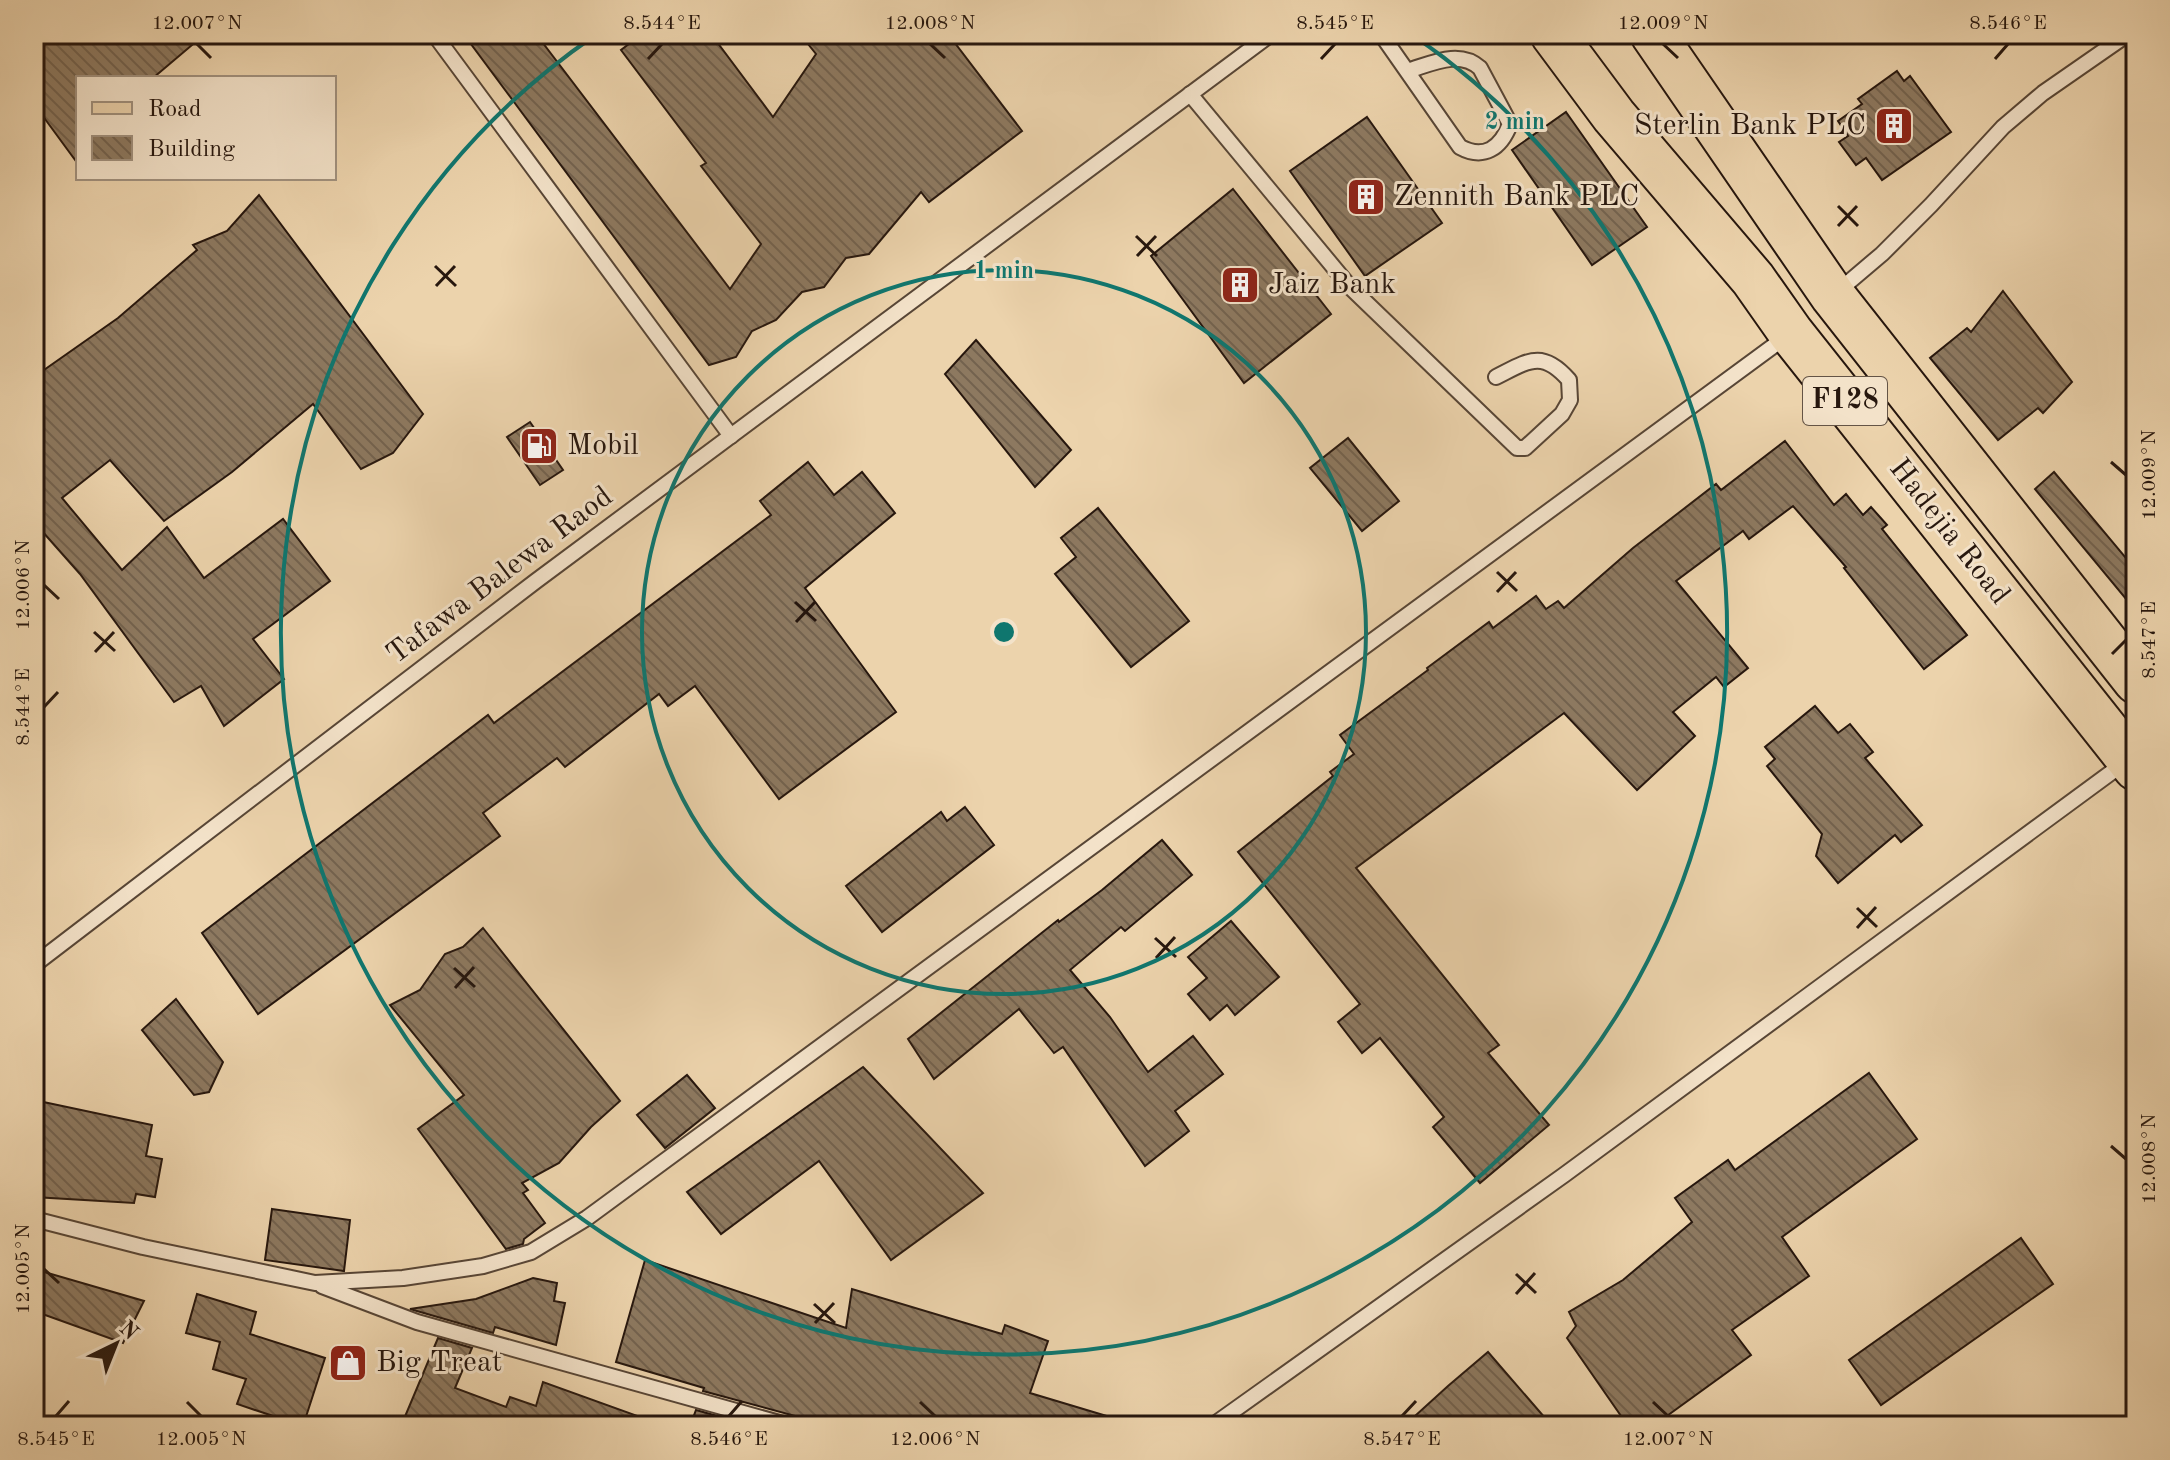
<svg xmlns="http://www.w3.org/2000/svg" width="2170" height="1460" viewBox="0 0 2170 1460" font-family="'Old Standard TT',serif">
  <defs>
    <pattern id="building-back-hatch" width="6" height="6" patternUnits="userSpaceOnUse" patternTransform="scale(2)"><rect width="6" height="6" fill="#8d7960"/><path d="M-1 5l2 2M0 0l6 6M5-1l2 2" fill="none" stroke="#73624e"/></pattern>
  </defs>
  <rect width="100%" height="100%" fill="#ecd3ac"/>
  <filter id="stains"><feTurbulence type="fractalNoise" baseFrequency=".0025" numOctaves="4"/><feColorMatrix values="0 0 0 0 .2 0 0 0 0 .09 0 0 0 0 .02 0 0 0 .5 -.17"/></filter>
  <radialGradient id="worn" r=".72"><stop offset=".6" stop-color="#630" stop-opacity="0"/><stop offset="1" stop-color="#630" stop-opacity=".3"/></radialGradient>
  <g fill="url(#building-back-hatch)" stroke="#27170e" stroke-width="2">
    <polygon points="34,34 205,34 153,78 78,78 78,164 34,104"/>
    <polygon points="489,34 536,34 730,289 761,244 701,166 706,163 621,50 642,34 711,34 773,117 816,54 800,34 948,34 1022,131 929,202 921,192 869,254 846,258 824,287 802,292 776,320 752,331 736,357 709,365 468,40"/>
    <polygon points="1897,71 1904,81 1910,76 1951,132 1882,180 1866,158 1856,165 1839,142 1848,136 1838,121 1862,104 1858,99"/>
    <polygon points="1566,112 1647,227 1592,265 1512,150"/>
    <polygon points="1367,117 1442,223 1365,276 1290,171"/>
    <polygon points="1233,189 1331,314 1244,383 1151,256"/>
    <polygon points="259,195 423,414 393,453 361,469 313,404 232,472 164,521 110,460 62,498 122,570 167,527 204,578 283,519 330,581 253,639 284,679 224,726 201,686 174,702 80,574 34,522 34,377 118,318 197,250 193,245 227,231"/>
    <polygon points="2003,291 2072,382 2043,413 2038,408 1998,440 1930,358 1967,328 1971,332"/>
    <polygon points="976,340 1071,450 1035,487 945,374"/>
    <polygon points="530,422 563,470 540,485 507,437"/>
    <polygon points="1348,438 1399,501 1362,531 1310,468"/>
    <polygon points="1785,441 1834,505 1846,494 1863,515 1871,507 1887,525 1882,529 1967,635 1924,669 1844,568 1846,567 1793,506 1749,539 1743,531 1676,581 1748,668 1724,687 1716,677 1673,712 1695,736 1637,790 1564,713 1356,868 1499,1045 1488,1053 1549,1125 1480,1183 1433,1127 1444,1117 1380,1038 1362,1053 1338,1022 1360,1004 1238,852 1333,776 1330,772 1354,754 1340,735 1428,670 1427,668 1489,622 1493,628 1536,596 1546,609 1558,601 1564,608 1633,548 1716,484 1721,490"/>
    <polygon points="808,462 834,495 862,472 895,513 805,588 896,712 779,799 695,686 668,706 659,694 565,767 557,758 483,813 500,836 258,1014 202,933 488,715 494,723 771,515 760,501"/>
    <polygon points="2054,472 2136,570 2136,611 2035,489"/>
    <polygon points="1098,508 1189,621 1131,667 1055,574 1076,557 1061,538"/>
    <polygon points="1815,706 1838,733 1850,724 1873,752 1865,758 1922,825 1901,842 1895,835 1838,883 1816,856 1822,834 1767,766 1775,759 1765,747"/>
    <polygon points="965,807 994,845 882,932 846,886 941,812 947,821"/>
    <polygon points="1162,840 1192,875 1125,931 1121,927 1070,970 1110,1017 1148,1072 1193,1036 1223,1074 1175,1111 1189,1131 1145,1166 1063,1047 1054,1053 1019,1009 934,1079 908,1039 1058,920 1059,922 1102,890"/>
    <polygon points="1231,921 1279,977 1235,1015 1227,1005 1210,1020 1188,994 1207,978 1188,957"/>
    <polygon points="483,928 620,1101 591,1127 559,1163 522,1183 528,1190 523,1193 545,1223 524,1239 523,1244 506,1249 418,1129 464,1095 390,1005 420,990 445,954 463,947"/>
    <polygon points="176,999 223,1062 209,1092 194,1095 142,1030"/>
    <polygon points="863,1067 983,1193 891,1260 819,1161 721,1234 687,1192"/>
    <polygon points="1869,1073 1917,1139 1782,1237 1809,1276 1732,1330 1751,1355 1653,1426 1628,1426 1567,1338 1576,1326 1569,1312 1623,1280 1692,1222 1675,1198 1728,1160 1735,1170"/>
    <polygon points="687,1075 715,1108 665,1148 637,1115"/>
    <polygon points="34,1100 152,1125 146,1156 162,1159 155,1197 136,1194 134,1203 34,1197"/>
    <polygon points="272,1209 350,1220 344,1271 265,1260"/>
    <polygon points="2021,1238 2053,1284 1881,1405 1849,1360"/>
    <polygon points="645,1260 846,1328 852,1289 1002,1334 1005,1325 1048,1341 1030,1393 1120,1420 1119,1426 832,1426 703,1391 704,1388 616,1362"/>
    <polygon points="34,1269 144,1301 123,1343 34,1311"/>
    <polygon points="533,1278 557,1283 554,1301 565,1303 556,1345 495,1327 493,1333 410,1309 476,1299"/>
    <polygon points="197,1294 256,1312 250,1334 325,1358 303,1426 237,1404 246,1379 213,1369 220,1342 186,1333"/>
    <polygon points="438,1338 472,1348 455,1388 506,1407 510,1397 536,1406 543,1382 657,1423 656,1426 401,1426"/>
    <polygon points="1488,1352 1552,1426 1404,1426 1448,1386"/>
    <polygon points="696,1410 753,1426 690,1426"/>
  </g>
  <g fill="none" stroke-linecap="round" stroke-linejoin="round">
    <g stroke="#584636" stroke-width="18">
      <g id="service">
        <polyline points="434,34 731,436"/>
        <path d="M1381 34 1460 147C1484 160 1501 148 1510 124L1480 68C1459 49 1431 64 1407 71"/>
        <path d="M1190 94 1350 287 1517 448H1525L1562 414 1570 400 1569 380C1542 349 1528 361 1496 377"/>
        <polyline points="1836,293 1882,254 1931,205 2003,127 2043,93 2128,34"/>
        <polyline points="34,965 536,581 1271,34"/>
        <polyline points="34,1219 143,1247 315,1283 403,1278 483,1266 531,1252 587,1218 1787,336"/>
        <polyline points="322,1286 417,1322 790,1426"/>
        <polyline points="1212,1426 1564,1175 2124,763"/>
        <polyline points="2132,1426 2136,1424"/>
      </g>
    </g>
    <g stroke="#27170e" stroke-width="48">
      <g id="primary">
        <polyline points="1553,34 1614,116 1753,279 1791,333 2136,768"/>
        <polyline points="1653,34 1833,296 2136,681"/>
      </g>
    </g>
    <use href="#service" stroke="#f3e2c9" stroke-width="14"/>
    <use href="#primary" stroke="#ecd3ac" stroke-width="44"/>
  </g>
  <path fill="none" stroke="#27170e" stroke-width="3" d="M197 44 211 58M930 44 945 58M1663 44 1678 58M648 59 662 44M1321 59 1335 44M1995 59 2008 44M1838 206 1858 226M1838 226 1857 206M1136 236 1157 256M1137 256 1156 236M435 266 456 286M436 286 455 266M2111 462 2126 475M1497 572 1517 591M44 585 59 599M1497 592 1516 572M795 602 816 621M796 622 815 602M94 632 115 651M95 652 114 632M2112 654 2126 640M44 707 58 692M1857 908 1877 927M1857 928 1876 907M1155 938 1176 957M1156 958 1175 937M454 968 475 987M455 988 474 967M2111 1146 2126 1159M44 1269 59 1283M1516 1274 1536 1293M1516 1294 1535 1273M814 1304 835 1323M815 1323 834 1303M187 1402 201 1416M920 1402 935 1416M1653 1402 1668 1416M56 1416 69 1401M729 1416 742 1401M1402 1416 1416 1401"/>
  <g fill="none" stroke="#0f766e" stroke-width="4">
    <circle cx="1004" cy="632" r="362"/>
    <path d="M1414 36A723 723 0 1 1 594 36"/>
  </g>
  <defs>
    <g id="building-square" transform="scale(2)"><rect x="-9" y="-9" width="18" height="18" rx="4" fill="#8f2418" stroke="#f3e2c9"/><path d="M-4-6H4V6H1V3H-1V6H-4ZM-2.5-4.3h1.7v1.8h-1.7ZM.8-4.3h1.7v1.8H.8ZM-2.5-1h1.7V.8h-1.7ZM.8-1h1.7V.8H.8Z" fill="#fff"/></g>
    <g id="fuel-square" transform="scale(2)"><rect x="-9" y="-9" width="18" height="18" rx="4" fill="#8f2418" stroke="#f3e2c9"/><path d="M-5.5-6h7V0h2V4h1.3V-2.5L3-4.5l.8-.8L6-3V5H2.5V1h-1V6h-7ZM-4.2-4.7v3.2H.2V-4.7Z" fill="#fff"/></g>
    <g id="shop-square" transform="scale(2)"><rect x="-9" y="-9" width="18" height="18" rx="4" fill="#8f2418" stroke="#f3e2c9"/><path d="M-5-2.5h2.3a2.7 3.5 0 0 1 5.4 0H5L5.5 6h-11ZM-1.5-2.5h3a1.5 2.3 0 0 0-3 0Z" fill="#fff"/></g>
  </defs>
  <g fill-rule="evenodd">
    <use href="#building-square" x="1894" y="126"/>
    <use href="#building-square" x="1366" y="197"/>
    <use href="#building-square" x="1240" y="285"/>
    <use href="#fuel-square" x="539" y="446"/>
    <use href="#shop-square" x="348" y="1363"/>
  </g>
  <g text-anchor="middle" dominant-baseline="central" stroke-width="6" stroke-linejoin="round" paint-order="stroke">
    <rect fill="#f3e2c9" stroke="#645446" stroke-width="2" x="1803" y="377" width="84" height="48" rx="6"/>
    <g font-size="28" font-weight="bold" fill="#27170e">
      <text x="1845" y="401">F128</text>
    </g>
    <g font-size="30" fill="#27170e" stroke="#f3e2c9" text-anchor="start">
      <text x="1866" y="126" text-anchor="end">Sterlin Bank PLC</text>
      <text x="1394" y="197">Zennith Bank PLC</text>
      <text x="1268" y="285">Jaiz Bank</text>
      <text x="567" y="446">Mobil</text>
      <text x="376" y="1363">Big Treat</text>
    </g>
    <g font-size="30" fill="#27170e" stroke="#f3e2c9">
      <text transform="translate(1949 532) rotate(52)">Hadejia Road</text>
      <text transform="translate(500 576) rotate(-37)">Tafawa Balewa Raod</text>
    </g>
  </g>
  <circle cx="1004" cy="632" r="12" fill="#0f766e" stroke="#f3e2c9" stroke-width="4"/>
  <g font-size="24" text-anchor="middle" font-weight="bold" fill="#0f766e" stroke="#f3e2c9" stroke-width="6" stroke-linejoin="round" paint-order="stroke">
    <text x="1515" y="129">2 min</text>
    <text x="1004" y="278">1 min</text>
  </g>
  <rect width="2170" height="1460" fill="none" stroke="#ecd3ac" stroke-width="88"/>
  <rect x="76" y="76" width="260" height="104" fill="#f3e2c9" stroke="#a1917e" stroke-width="2"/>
  <rect x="92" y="102" width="40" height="12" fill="#ecd3ac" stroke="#a1917e" stroke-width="2"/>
  <text x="148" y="116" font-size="24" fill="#27170e">Road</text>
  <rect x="92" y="136" width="40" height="24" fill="url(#building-back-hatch)" stroke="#a1917e" stroke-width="2"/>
  <text x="148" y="156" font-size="24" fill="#27170e">Building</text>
  <g transform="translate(116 1344) rotate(43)" stroke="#f3e2c9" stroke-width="6" paint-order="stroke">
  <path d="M0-6L14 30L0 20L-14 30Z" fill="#27170e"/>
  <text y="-12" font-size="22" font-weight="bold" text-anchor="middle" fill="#27170e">N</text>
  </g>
  <rect x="44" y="44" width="2082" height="1372" fill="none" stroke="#27170e" stroke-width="3"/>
  <g font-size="20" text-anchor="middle" fill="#27170e">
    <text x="197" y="29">12.007°N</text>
    <text x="662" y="29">8.544°E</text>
    <text x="930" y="29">12.008°N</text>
    <text x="1335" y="29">8.545°E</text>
    <text x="1663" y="29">12.009°N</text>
    <text x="2008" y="29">8.546°E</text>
    <text transform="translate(2148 475) rotate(-90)" y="7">12.009°N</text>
    <text transform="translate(22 585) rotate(-90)" y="7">12.006°N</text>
    <text transform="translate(2148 640) rotate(-90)" y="7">8.547°E</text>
    <text transform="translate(22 707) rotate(-90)" y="7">8.544°E</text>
    <text transform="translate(2148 1159) rotate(-90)" y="7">12.008°N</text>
    <text transform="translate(22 1269) rotate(-90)" y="7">12.005°N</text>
    <text x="56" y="1445">8.545°E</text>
    <text x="201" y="1445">12.005°N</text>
    <text x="729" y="1445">8.546°E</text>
    <text x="935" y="1445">12.006°N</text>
    <text x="1402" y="1445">8.547°E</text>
    <text x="1668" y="1445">12.007°N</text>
  </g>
  <rect width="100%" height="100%" filter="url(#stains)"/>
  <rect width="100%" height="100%" fill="url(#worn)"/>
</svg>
